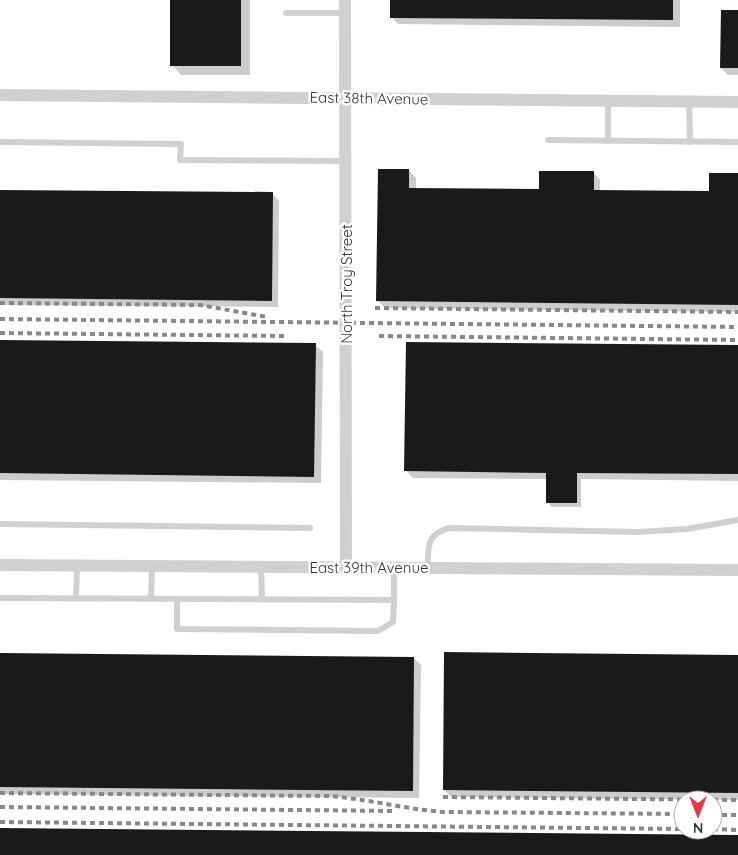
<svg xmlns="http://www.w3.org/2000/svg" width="738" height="855" viewBox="0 0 738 855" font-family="Quicksand,sans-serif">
  <rect width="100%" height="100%" fill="#fff"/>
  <g fill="#0003">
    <polygon points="172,0 250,0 250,75 181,75 172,65"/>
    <polygon points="391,0 680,0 680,27 398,24 391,17"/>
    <polygon points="738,12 738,75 728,75 721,68"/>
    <polygon points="409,170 416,178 416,189 540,191 593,172 600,180 600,191 710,192 738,174 738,312 385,308 378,301"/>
    <polygon points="0,191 272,193 279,201 278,307 0,305"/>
    <polygon points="0,341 315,345 323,352 321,483 0,480"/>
    <polygon points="738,346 738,481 581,479 581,507 552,507 547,502 547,479 413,478 406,471"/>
    <polygon points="0,654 414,658 421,665 419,798 0,794"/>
    <polygon points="738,656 738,800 451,797 444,790"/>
  </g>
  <g fill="#1a1a1a">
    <rect x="170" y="0" width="71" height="66"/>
    <polygon points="390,0 673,0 673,20 390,18"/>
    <polygon points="721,10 738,10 738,68 720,68"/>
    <polygon points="378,169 409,169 409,188 539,189 539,171 594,171 594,190 709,191 709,173 738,173 738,305 376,301"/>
    <polygon points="0,190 273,192 272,301 0,298"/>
    <polygon points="0,340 316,343 314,477 0,473"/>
    <polygon points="406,342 738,345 738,474 577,473 577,503 546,503 546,473 404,471"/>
    <polygon points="444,652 738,655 738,793 443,790"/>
    <polygon points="0,653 414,657 413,791 0,787"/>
    <polygon points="0,828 738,835 738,855 0,855"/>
  </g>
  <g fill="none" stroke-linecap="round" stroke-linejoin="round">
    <g stroke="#d0d0d0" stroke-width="6">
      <polyline points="286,13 345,13"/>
      <polyline points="608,100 608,141"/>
      <polyline points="689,101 690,142"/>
      <polyline points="548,140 738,142"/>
      <polyline points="0,142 181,144 180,160 345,161"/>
      <polyline points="0,524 310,528"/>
      <polyline points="261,566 262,599"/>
      <path d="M428 568C428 548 426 534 449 528L638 532 687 529 738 520"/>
      <polyline points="0,598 394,600 394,568"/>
      <polyline points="76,598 77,566"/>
      <polyline points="151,598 152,566"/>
      <polyline points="177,599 177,629 378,631 393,622 394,600"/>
    </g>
    <g stroke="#d0d0d0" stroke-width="12">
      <polyline points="345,0 346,567"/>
      <polyline points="0,95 738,102"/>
      <polyline points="0,565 738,570"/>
    </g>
    <g stroke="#888" stroke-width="4" stroke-dasharray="5 4" stroke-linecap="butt">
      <polyline points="0,303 200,305 267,317"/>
      <polyline points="375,308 738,312"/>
      <polyline points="0,319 738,327"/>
      <polyline points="0,333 284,336"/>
      <polyline points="379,336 738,340"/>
      <path d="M0 793 329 796C367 799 405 809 443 812L683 814"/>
      <polyline points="443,797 738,800"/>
      <polyline points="0,807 395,811"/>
      <polyline points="713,815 738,815"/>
      <polyline points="0,822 683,829"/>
      <polyline points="713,829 738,830"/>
    </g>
  </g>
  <g text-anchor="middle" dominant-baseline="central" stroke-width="5" stroke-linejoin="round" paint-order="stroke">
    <g font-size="15" fill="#333" stroke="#fff">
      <text transform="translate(369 98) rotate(1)">East 38th Avenue</text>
      <text transform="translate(346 284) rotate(-90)">North Troy Street</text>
      <text x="369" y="567">East 39th Avenue</text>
    </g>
  </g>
  <g transform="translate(698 815) rotate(180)"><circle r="24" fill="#ffffff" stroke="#adadad"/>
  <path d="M0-4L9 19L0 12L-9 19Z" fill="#e83644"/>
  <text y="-8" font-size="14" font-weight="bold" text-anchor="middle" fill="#333333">N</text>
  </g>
</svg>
